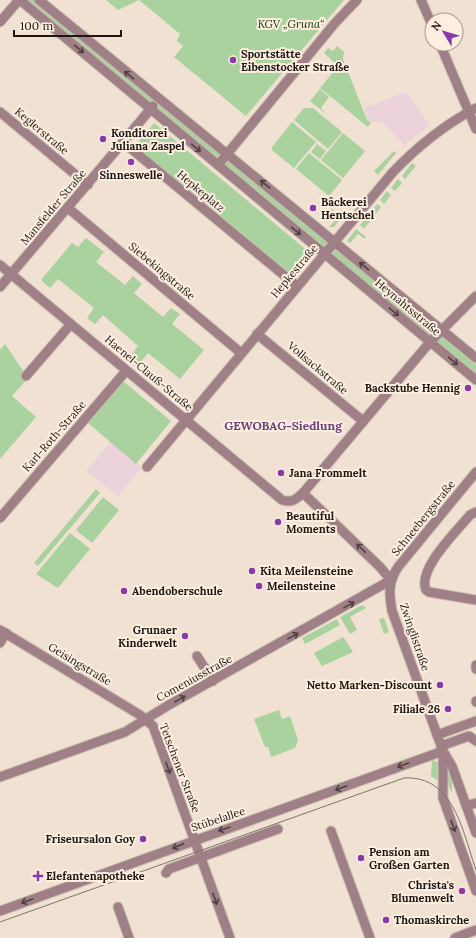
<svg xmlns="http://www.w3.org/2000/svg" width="476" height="938" viewBox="0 0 476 938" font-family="Lora,serif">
  <rect width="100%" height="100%" fill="#f0e1d3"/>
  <g fill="#ecd3db">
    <polygon points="406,92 430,125 404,145 382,122 372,122 368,120 364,108"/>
    <polygon points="110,442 142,468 118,496 86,471"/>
  </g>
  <g fill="#a9d29f">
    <polygon points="27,0 36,0 476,365 476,374"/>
    <polygon points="106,0 344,0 246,116 174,57 183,46 177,41 180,34 139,0 118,10"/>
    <polygon points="337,46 344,52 343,59 367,120 371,122 368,127 320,88 338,66 324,53 328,48 333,51"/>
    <polygon points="320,89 329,97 321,108 326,114 310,101"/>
    <polygon points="304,108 313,108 342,132 328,149 294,120"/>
    <polygon points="292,122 316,142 294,168 272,150 272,147"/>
    <polygon points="154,123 310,253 292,275 135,146"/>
    <polygon points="343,133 365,151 343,178 321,160"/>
    <polygon points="317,144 326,151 320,159 311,152"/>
    <polygon points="394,151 396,153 378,175 374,171"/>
    <polygon points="309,153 342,180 329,196 296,169"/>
    <polygon points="412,163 416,166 405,179 402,176"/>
    <polygon points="398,179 402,183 395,191 391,188"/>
    <polygon points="387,191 391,195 384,204 380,200"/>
    <polygon points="377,204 381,207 374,216 370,213"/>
    <polygon points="332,209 342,217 334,227 329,227 337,218 330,211"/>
    <polygon points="367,217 371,220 364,229 360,225"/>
    <polygon points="356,229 366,237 365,239 358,234 350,243 347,241"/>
    <polygon points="86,238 104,252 96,262 125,285 133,276 142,284 134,293 163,317 171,308 180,314 172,324 204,350 180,379 148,353 140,363 131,355 138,346 103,315 95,324 87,318 94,308 58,279 50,288 41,280 72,243 78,247"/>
    <polygon points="5,344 28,378 12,396 36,417 0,459 0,350"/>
    <polygon points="123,381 171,421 136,464 88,423"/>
    <polygon points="96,489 100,493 38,566 34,563"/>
    <polygon points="103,497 119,510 92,543 76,530"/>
    <polygon points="70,533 90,549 58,588 36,574"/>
    <polygon points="362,605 366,608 350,617 357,630 350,634 340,617"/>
    <polygon points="384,618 389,632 384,634 379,619"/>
    <polygon points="337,619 340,625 305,644 302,638"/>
    <polygon points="343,637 353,652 322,666 314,653"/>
    <polygon points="279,710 282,719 290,716 298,740 295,748 271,757 268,747 265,747 254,719"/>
    <polygon points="432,760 438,762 437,780 431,776"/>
    <polygon points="448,771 452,780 452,793 448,784"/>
  </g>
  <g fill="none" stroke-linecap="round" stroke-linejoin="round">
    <g stroke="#cabdb0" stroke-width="11">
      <g id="minor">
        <polyline points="20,0 476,380"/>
        <polyline points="39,0 476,358"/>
        <polyline points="421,0 432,25"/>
        <polyline points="0,22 19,0"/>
        <polyline points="440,44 476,129"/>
        <polyline points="153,106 123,142 297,286"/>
        <polyline points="0,112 88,185"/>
        <polyline points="218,165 335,23 357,0"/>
        <polyline points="68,208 241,353"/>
        <path d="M0 265 282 500C292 503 295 500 303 493L430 342 476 296"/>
        <polyline points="0,287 123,142"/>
        <polyline points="257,334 363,421"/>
        <polyline points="26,376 71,324"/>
        <path d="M147 467 393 172C418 146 444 125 476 108"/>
        <path d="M476 472 398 567C388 582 389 594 392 611L443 751 452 766 476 833"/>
        <polyline points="303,493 380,567 391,580"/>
        <path d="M476 512 470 515C457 531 417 569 426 590L429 592 476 600"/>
        <polyline points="0,518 126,371"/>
        <polyline points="0,630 140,715 153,726 230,938"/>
        <polyline points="0,643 6,633"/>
        <polyline points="197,656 213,681"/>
        <polyline points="476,665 476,669"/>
        <polyline points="476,701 476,702"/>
        <polyline points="437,735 476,721"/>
        <polyline points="441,746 469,736 476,741"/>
        <polyline points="443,752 443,798 476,891"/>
        <polyline points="0,777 125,732 167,706 391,580"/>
        <polyline points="466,806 476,803"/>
        <polyline points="331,831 370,938"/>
        <polyline points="166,873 169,869 278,829"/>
        <polyline points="118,907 129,938"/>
        <polyline points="0,911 443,751"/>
        <polyline points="455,938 476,930"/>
      </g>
    </g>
    <use href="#minor" stroke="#9f8086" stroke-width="9"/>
    <path stroke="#7d746b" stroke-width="1" d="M0 922 404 778C454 775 463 833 476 870"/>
  </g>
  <defs><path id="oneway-shaft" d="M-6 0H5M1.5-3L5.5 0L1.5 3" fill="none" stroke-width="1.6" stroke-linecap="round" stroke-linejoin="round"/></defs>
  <g stroke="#504140">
    <use href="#oneway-shaft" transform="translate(79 49) rotate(40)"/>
    <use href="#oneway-shaft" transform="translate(129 75) rotate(-140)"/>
    <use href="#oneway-shaft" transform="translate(196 148) rotate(40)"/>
    <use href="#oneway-shaft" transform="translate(265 184) rotate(-140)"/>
    <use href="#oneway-shaft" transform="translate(296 231) rotate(40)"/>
    <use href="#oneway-shaft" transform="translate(364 266) rotate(-140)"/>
    <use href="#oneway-shaft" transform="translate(394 312) rotate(40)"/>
    <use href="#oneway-shaft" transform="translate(453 361) rotate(40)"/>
    <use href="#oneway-shaft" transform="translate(361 548) rotate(-136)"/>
    <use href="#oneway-shaft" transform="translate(349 605) rotate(-29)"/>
    <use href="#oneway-shaft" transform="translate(293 636) rotate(-29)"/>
    <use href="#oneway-shaft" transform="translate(180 699) rotate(-29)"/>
    <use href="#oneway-shaft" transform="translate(403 765) rotate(160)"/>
    <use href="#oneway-shaft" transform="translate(168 768) rotate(70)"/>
    <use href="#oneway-shaft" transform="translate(341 788) rotate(160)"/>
    <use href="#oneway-shaft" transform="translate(453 826) rotate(70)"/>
    <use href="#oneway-shaft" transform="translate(224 829) rotate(162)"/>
    <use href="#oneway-shaft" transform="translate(178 846) rotate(157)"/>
    <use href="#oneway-shaft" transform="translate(215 899) rotate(69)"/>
    <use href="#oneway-shaft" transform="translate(27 901) rotate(160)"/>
  </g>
  <g fill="#8a39a8" stroke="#feeee0" stroke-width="1.5">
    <circle cx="233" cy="60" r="4"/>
    <circle cx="103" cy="139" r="4"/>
    <circle cx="131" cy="162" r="4"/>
    <circle cx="313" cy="208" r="4"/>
    <circle cx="468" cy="388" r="4"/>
    <circle cx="281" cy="473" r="4"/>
    <circle cx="278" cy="522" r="4"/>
    <circle cx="252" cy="571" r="4"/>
    <circle cx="259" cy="586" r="4"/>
    <circle cx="124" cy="591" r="4"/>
    <circle cx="185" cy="636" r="4"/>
    <circle cx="440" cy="685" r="4"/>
    <circle cx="448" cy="709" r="4"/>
    <circle cx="143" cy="839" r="4"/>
    <circle cx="361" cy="858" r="4"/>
    <path d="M36 870h4v4h4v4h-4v4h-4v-4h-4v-4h4z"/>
    <circle cx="462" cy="891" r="4"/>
    <circle cx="386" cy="920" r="4"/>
  </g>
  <g text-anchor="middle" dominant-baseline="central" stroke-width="4" stroke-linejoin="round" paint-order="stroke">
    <g font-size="11" font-style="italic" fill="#0b3600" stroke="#feeee0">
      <text x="291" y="24">KGV „Gruna“</text>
    </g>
    <g font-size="11" font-weight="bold" fill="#1c1712" stroke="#feeee0" text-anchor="start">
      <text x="241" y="54">Sportstätte<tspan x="241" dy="13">Eibenstocker Straße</tspan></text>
      <text x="111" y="133">Konditorei<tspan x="111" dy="13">Juliana Zaspel</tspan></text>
      <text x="131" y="175" text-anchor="middle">Sinneswelle</text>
      <text x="321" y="202">Bäckerei<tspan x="321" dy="13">Hentschel</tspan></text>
      <text x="460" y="388" text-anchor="end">Backstube Hennig</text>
      <text x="289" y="473">Jana Frommelt</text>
      <text x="286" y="516">Beautiful<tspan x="286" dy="13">Moments</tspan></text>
      <text x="260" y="571">Kita Meilensteine</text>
      <text x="267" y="586">Meilensteine</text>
      <text x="132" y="591">Abendoberschule</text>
      <text x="177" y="630" text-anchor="end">Grunaer<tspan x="177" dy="13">Kinderwelt</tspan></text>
      <text x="432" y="685" text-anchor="end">Netto Marken-Discount</text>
      <text x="440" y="709" text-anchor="end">Filiale 26</text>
      <text x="135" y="839" text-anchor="end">Friseursalon Goy</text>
      <text x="369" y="852">Pension am<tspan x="369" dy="13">Großen Garten</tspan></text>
      <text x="46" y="876">Elefantenapotheke</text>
      <text x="454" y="885" text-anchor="end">Christa's<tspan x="454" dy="13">Blumenwelt</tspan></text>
      <text x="394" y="920">Thomaskirche</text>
    </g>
    <g font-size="11" fill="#1c1712" stroke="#feeee0">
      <text transform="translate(42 131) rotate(40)">Keglerstraße</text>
      <text transform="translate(201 191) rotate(40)">Hepkeplatz</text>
      <text transform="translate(53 207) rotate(-50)">Mansfelder Straße</text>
      <text transform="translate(162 271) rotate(40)">Siebekingstraße</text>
      <text transform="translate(294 271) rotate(-50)">Hepkestraße</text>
      <text transform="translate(408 307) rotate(40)">Heynahtsstraße</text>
      <text transform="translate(318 368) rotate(40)">Vollsackstraße</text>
      <text transform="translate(149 373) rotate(40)">Haenel-Clauß-Straße</text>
      <text transform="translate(54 436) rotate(-49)">Karl-Roth-Straße</text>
      <text transform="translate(423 518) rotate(-51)">Schneebergstraße</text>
      <text transform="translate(415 637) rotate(71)">Zwinglistraße</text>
      <text transform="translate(80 664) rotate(31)">Geisingstraße</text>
      <text transform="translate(194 678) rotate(-29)">Comeniusstraße</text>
      <text transform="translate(180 768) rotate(69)">Tetschener Straße</text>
      <text transform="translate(218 819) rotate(-18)">Stübelallee</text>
    </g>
    <g font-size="12" font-weight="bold" fill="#6a427b" stroke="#feeee0">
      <text x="283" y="425">GEWOBAG-Siedlung</text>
    </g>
  </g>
  <g transform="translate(444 32) rotate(308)"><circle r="19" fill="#feeee0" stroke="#a4988e"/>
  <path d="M0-3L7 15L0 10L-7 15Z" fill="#8a39a8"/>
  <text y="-6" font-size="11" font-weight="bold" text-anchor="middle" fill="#1c1712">N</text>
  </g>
  <path d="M14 30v6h107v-6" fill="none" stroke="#1c1712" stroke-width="2"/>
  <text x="20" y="30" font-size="12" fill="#1c1712" stroke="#feeee0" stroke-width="3" paint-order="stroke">100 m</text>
</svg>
